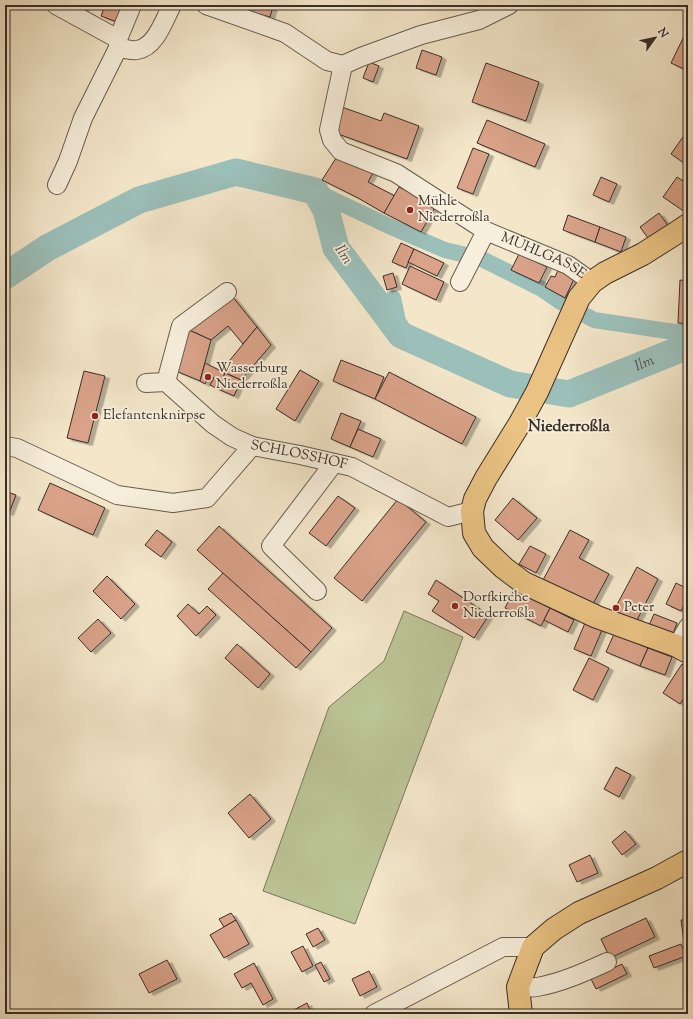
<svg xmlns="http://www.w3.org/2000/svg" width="693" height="1019" viewBox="0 0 693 1019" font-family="'Sorts Mill Goudy',serif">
  <defs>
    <filter id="shadow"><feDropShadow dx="4.5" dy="2.5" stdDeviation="0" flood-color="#0004"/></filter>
  </defs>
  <rect width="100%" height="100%" fill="#f3e6c9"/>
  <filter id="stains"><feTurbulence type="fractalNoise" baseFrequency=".005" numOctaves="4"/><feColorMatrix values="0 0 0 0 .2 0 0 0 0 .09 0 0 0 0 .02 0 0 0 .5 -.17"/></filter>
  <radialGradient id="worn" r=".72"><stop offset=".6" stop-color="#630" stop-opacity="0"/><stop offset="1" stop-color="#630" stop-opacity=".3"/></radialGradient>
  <polygon fill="#bbc496" stroke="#7a795f" points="404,611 463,637 355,924 263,891 329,707 384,661"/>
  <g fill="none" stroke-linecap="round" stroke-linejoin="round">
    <g stroke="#9bbfb9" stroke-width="16">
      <polyline points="315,191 391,227 445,250 482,259 540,288 559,301 594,320 674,332 688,331"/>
      <polyline points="393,298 401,335"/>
    </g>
    <path stroke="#9bbfb9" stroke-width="27" id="s1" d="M5 276 47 248 139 200 236 172 315 191 326 210 336 248 401 335 510 384 569 394 688 346"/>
  </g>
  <g fill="#d9a289" stroke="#3a2e28" filter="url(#shadow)">
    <polygon points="73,5 86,5 80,16"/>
    <polygon points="105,5 124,5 117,22 101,16"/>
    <polygon points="227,5 267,5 273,7 270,17"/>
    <polygon points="688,28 688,66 686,70 671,63"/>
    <polygon points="422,50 442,57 436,75 416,68"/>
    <polygon points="369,62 379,66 373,82 363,78"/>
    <polygon points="486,63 539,82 526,121 472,102"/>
    <polygon points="339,106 381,121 384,113 419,126 407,159 330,131"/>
    <polygon points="487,120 545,144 535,167 477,143"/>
    <polygon points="685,134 688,136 688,166 671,154"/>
    <polygon points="473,148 489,154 473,194 457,188"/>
    <polygon points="338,155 373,173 368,182 395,196 384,213 358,198 322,180"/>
    <polygon points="601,177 617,184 609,202 593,195"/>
    <polygon points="677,177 688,184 688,207 685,212 663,197"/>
    <polygon points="399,187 436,206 421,232 384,213"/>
    <polygon points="659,213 669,227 650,241 640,227"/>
    <polygon points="568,215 600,227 595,242 563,230"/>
    <polygon points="600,227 626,237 621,252 595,242"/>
    <polygon points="401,243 414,249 406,268 392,262"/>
    <polygon points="414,249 444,263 437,276 408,262"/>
    <polygon points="519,254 547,267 539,283 511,270"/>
    <polygon points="410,266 444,282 436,300 402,284"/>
    <polygon points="559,268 575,277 565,298 545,287 551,276 555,277"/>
    <polygon points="393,273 397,287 387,290 383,276"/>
    <polygon points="680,280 688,281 688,324 678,323"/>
    <polygon points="232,296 257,327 243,344 228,326 211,340 189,330"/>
    <polygon points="257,327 271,345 241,380 221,371"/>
    <polygon points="189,330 211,340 200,381 176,371"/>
    <polygon points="341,360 384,377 375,399 333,381"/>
    <polygon points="205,363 225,373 218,389 210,385 214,378 209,375 205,384 200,381"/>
    <polygon points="300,370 319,381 295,421 276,409"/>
    <polygon points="84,371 105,376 88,443 67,438"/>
    <polygon points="389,372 476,417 462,444 375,399"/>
    <polygon points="225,373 241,380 234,396 218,389"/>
    <polygon points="341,413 361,421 350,447 331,439"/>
    <polygon points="358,429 381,439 373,457 350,447"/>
    <polygon points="50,483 105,508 93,535 38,510"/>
    <polygon points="5,491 16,495 9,513 5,512"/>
    <polygon points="338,496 355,508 326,546 309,533"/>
    <polygon points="513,498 537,518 518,540 495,520"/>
    <polygon points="398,499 426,522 362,601 334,578"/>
    <polygon points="219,526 332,628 311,652 197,550"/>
    <polygon points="157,530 172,542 161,557 145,545"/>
    <polygon points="570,530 589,540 579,558 609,574 592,606 543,580"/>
    <polygon points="530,546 546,554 536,573 519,564"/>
    <polygon points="637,567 658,579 634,626 612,614"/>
    <polygon points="223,573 311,652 296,668 208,589"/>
    <polygon points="107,576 135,604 121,619 93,591"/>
    <polygon points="436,580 489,615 474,638 432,611 439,601 428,594"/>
    <polygon points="676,583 688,589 688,597 681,611 666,604"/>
    <polygon points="514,590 550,608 541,626 505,608"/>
    <polygon points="188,604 199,614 207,606 216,615 196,636 177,616"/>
    <polygon points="550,608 574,620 568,632 544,620"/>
    <polygon points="654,614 677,623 671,639 647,630"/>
    <polygon points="98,619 111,633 91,652 78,638"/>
    <polygon points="585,623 602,630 591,656 574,649"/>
    <polygon points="614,634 648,648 640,666 606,652"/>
    <polygon points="237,644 270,674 258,688 225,658"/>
    <polygon points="648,648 672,657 665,675 640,666"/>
    <polygon points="589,658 609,668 593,700 573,690"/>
    <polygon points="682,664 688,668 688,692 680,704 663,693"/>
    <polygon points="616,767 631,775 619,797 604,789"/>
    <polygon points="250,794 271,819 249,838 228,813"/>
    <polygon points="625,831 636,844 622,855 612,842"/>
    <polygon points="590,855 598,873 577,882 569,865"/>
    <polygon points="231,913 236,920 224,927 219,919"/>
    <polygon points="646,918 655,937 610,958 601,939"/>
    <polygon points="236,920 249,944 224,958 210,935"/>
    <polygon points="681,920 688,920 688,942 684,942"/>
    <polygon points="318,928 325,940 313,947 306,934"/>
    <polygon points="681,944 686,956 654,968 649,956"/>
    <polygon points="303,946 313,966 302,972 291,952"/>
    <polygon points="167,960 177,979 149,993 139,974"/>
    <polygon points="321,962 330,979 324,982 315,965"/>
    <polygon points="254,963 273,999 263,1005 251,983 242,988 234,974"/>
    <polygon points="622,964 627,974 596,989 591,979"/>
    <polygon points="369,971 377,987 360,996 352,979"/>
    <polygon points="307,1003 312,1014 286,1014"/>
  </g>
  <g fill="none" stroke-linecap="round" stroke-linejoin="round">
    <g stroke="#685c50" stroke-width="20">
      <g id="minor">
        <polyline points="56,5 118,39"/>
        <polyline points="206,5 285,33 327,61 343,65 361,57 421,35 479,20 509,5"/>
        <path d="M118 48C124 48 131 51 137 50 156 47 164 20 172 5"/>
        <path id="s2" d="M343 65 329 130 332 140 341 151 396 173 486 231 568 265 592 282"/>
        <polyline points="57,185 68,161 83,118 118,48 118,39 132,5"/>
        <polyline points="460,282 486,231"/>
        <path id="s3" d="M227 292 181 326 166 382 213 424 232 437 252 446 300 455 352 467 448 517 472 511"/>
        <polyline points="146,383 166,382"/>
        <polyline points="5,446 17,448 117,495 173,503 207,498 252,446"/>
        <polyline points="317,591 271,546 334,463"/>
        <polyline points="677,646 688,627"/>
        <path d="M518 987C524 987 531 988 537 987 561 983 585 972 607 962"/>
        <polyline points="374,1014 503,947 533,947"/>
      </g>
    </g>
    <g stroke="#3a2e28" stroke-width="24">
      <g id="major">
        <polyline points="688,225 676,233 643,254 605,273 592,282 579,298 537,392 520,423 486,478 475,499 472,511 474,533 483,548 504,568 524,583 597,617 677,646 688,652"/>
        <polyline points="521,1014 518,987 533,947 554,929 579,913 657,878 688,861"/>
      </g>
    </g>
    <use href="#minor" stroke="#f7efdc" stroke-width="18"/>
    <use href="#major" stroke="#eac384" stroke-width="22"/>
  </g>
  <g fill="#8f2418" stroke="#f7efdc" stroke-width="1.5">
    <circle cx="410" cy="210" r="4"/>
    <circle cx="208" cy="377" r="4"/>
    <circle cx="95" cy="416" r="4"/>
    <circle cx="455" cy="606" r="4"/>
    <circle cx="616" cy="608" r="4"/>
  </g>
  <g text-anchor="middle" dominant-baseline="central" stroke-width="3.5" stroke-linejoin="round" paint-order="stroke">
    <g font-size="14" fill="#3a2e28" stroke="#f7efdc" text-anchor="start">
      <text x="418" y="202">Mühle<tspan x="418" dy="16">Niederroßla</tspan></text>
      <text x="216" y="369">Wasserburg<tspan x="216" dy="16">Niederroßla</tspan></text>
      <text x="103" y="416">Elefantenknirpse</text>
      <text x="463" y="598">Dorfkirche<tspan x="463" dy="16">Niederroßla</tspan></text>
      <text x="624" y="608">Peter</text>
    </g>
    <g font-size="14" fill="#3a2e28" stroke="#f7efdc">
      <text stroke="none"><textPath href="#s2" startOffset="320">MÜHLGASSE</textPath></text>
      <text stroke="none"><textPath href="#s3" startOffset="271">SCHLOSSHOF</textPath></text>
    </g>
    <g font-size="15" font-style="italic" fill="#52524c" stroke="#f7efdc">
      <text transform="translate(343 255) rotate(58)">Ilm</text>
      <text stroke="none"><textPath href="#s1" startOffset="767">Ilm</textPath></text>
    </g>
    <g font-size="16" font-weight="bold" fill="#3a2e28" stroke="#f7efdc">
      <text x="569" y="427">Niederroßla</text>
    </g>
  </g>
  <rect width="693" height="1019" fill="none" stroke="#f3e6c9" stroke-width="20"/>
  <rect x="6" y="6" width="681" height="1007" fill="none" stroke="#3a2e28" stroke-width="2"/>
  <rect x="10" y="10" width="673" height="999" fill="none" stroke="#3a2e28"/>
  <g transform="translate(655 38) rotate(57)" stroke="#f7efdc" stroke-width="3" paint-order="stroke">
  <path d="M0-3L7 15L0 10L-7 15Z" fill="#3a2e28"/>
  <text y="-6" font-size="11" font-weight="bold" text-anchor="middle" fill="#3a2e28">N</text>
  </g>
  <rect width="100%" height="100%" filter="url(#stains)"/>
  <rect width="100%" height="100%" fill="url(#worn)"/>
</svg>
